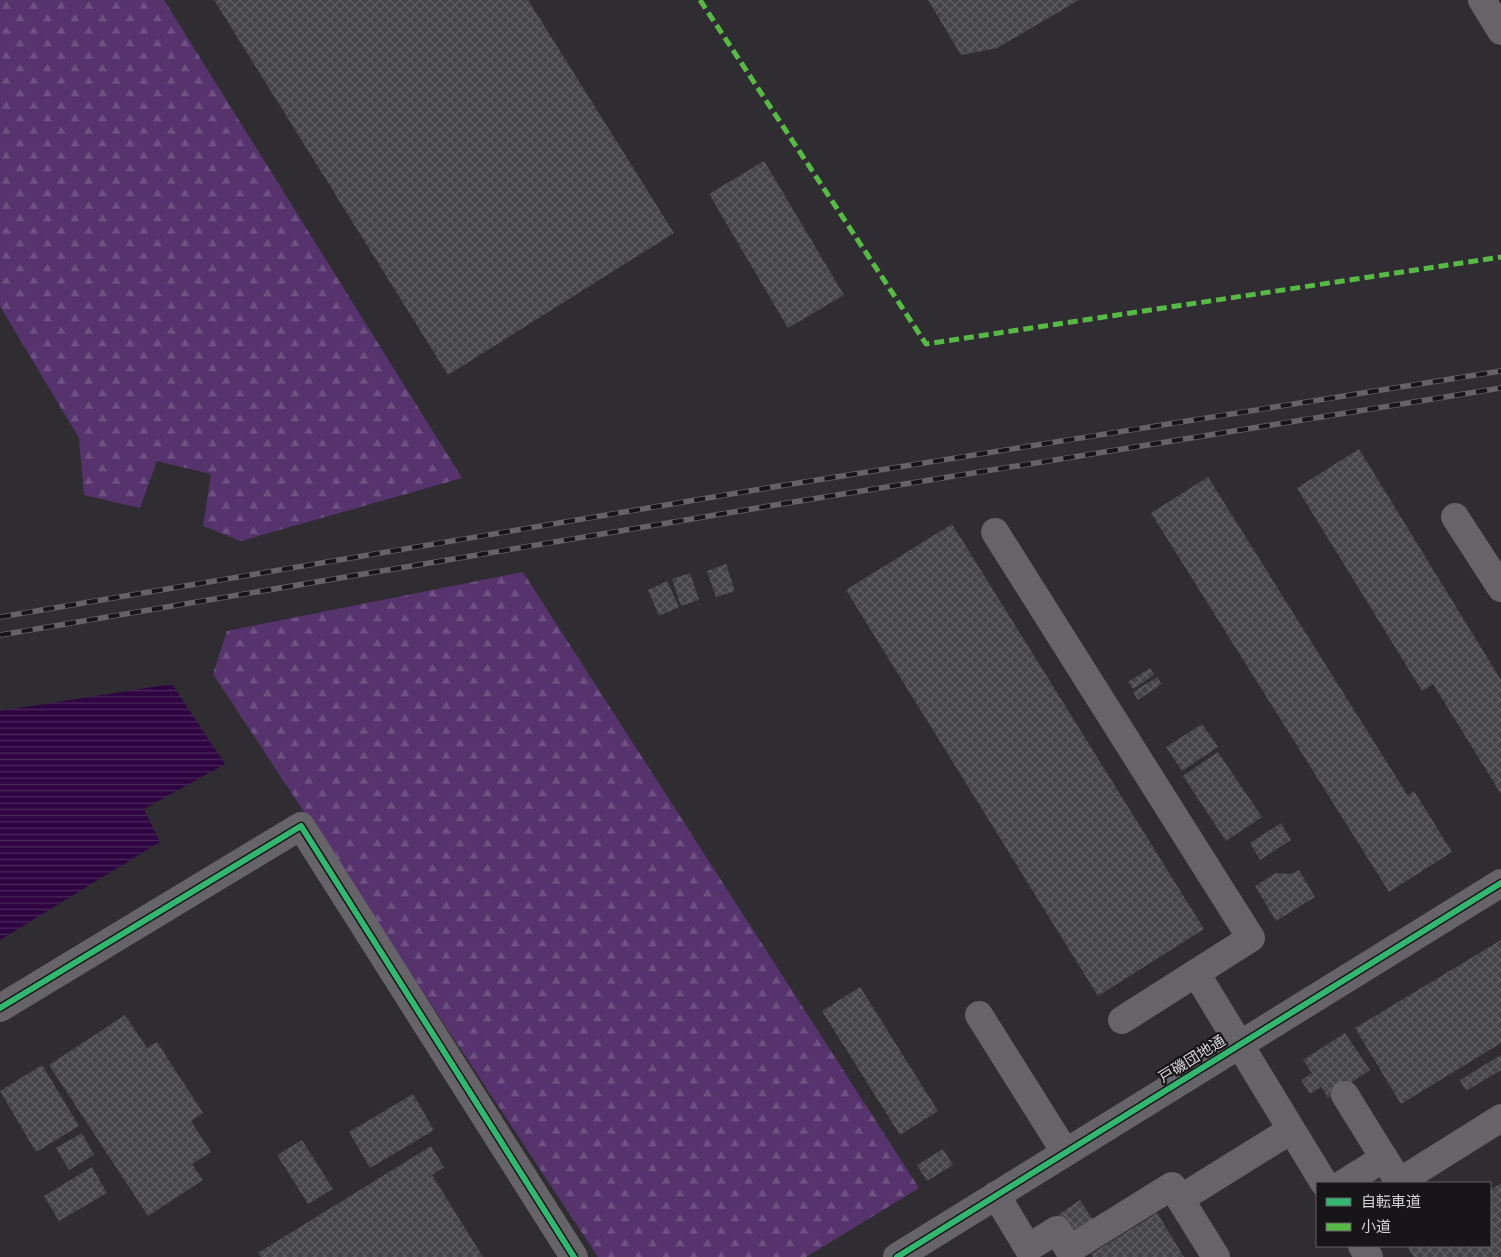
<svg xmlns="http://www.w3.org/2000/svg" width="1501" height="1257" viewBox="0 0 1501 1257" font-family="Signika,'Noto Sans JP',sans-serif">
  <defs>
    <pattern id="forest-firs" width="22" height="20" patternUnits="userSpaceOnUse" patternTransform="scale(1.25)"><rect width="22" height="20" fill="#57336e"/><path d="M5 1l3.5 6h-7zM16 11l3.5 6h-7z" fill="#6e5082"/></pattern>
    <pattern id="water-rules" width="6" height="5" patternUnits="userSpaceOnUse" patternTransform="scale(1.25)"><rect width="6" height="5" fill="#2e0441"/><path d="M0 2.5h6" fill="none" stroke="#4b285c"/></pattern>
    <pattern id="building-cross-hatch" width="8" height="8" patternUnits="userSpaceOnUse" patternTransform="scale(1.25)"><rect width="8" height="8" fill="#454446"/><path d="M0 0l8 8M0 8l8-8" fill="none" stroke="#5f5e60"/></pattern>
  </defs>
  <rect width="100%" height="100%" fill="#2f2d31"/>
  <g fill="url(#forest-firs)">
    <polygon points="0,0 164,0 462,478 241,541 203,526 211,474 157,461 140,508 84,495 79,438 0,306"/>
    <polygon points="523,572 919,1188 806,1257 598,1257 213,674 227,631"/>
  </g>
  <polygon fill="url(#water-rules)" points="172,684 225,764 144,809 160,842 0,940 0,711"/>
  <g fill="url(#building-cross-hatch)">
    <polygon points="214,0 528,0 674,233 448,375"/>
    <polygon points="928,0 1079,0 997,48 961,55"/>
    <polygon points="764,161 844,295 788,328 709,194"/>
    <polygon points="1359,449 1501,680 1501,794 1433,684 1422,691 1297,488"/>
    <polygon points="1208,477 1408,796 1414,791 1452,852 1389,892 1151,513"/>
    <polygon points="952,524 1204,929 1098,996 846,590"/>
    <polygon points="726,564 735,591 716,597 707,571"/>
    <polygon points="690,573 699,600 681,606 672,579"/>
    <polygon points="667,581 679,607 659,616 648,590"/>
    <polygon points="1150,668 1154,675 1133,689 1128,682"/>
    <polygon points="1157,677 1162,684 1138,700 1133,692"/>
    <polygon points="1202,724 1218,747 1182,771 1166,747"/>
    <polygon points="1218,752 1262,817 1226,841 1183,776"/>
    <polygon points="1281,823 1291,840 1260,860 1250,843"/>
    <polygon points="1299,870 1315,897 1276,921 1255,886 1276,873 1291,874"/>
    <polygon points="1501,940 1501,1043 1401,1104 1355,1028"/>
    <polygon points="860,987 938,1111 900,1135 822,1011"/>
    <polygon points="125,1015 147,1048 157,1042 203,1113 191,1121 211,1152 192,1164 203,1180 148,1216 49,1065"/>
    <polygon points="1345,1033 1370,1070 1328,1098 1321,1087 1310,1094 1301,1080 1312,1073 1303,1060"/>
    <polygon points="1501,1055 1501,1070 1466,1091 1460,1080"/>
    <polygon points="42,1065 79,1126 36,1152 0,1091"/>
    <polygon points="413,1094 434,1130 370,1168 349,1132"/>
    <polygon points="82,1133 94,1155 69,1170 56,1148"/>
    <polygon points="302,1140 333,1189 308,1204 277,1155"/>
    <polygon points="431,1146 444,1167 432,1175 483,1257 261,1257 258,1253"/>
    <polygon points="943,1149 953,1165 927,1181 917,1165"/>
    <polygon points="92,1167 107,1193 59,1221 44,1196"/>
    <polygon points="1501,1183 1501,1257 1414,1257 1407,1246 1490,1246 1490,1190"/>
    <polygon points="1080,1200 1093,1220 1071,1235 1058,1215"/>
    <polygon points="1157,1213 1184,1257 1093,1257 1091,1254"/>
  </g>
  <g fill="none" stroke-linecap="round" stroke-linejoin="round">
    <g stroke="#666468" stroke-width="28">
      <polyline points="1482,0 1501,31"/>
      <polyline points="1455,517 1501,588"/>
      <polyline points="995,532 1251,938 1122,1020"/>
      <polyline points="1196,973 1324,1183"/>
      <polyline points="0,1008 301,826 574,1257"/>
      <polyline points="979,1015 1065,1152"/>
      <polyline points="1345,1095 1384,1158"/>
      <polyline points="1344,1183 1384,1158 1399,1182 1501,1118"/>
      <polyline points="996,1195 1028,1248 1057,1230 1069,1250 1172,1186 1180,1199"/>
      <polyline points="1362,1246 1369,1257"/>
      <polyline points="897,1257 1501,883"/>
      <polyline points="1216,1257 1180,1199 1291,1130"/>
    </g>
    <g stroke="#646365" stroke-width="5.5">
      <g id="rail">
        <polyline points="0,617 773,487 1501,371"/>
        <polyline points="0,635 775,505 1501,388"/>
      </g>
    </g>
    <use href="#rail" stroke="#171518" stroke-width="4" stroke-dasharray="11" stroke-linecap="butt"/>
    <polyline stroke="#58b947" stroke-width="5" stroke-dasharray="10 5" stroke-linecap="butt" points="700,0 926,344 1501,257"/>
    <g stroke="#171518" stroke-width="9">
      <g id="cycleway">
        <polyline points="0,1008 301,826 574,1257"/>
        <polyline points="897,1257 1501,883"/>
      </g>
    </g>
    <use href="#cycleway" stroke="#33b770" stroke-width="6"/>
  </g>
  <g text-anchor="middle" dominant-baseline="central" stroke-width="4.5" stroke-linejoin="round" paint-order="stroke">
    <g font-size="15" fill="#d5d3d7" stroke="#171518">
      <text transform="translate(1192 1059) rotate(-32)">戸磯団地通</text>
    </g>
  </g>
  <rect x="1316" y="1182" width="175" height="65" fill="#171518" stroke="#636164"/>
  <rect x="1326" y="1198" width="25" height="8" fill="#33b770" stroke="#636164"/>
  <text x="1361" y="1207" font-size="15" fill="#d5d3d7">自転車道</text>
  <rect x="1326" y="1223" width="25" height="8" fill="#58b947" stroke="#636164"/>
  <text x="1361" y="1232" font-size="15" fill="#d5d3d7">小道</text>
</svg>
